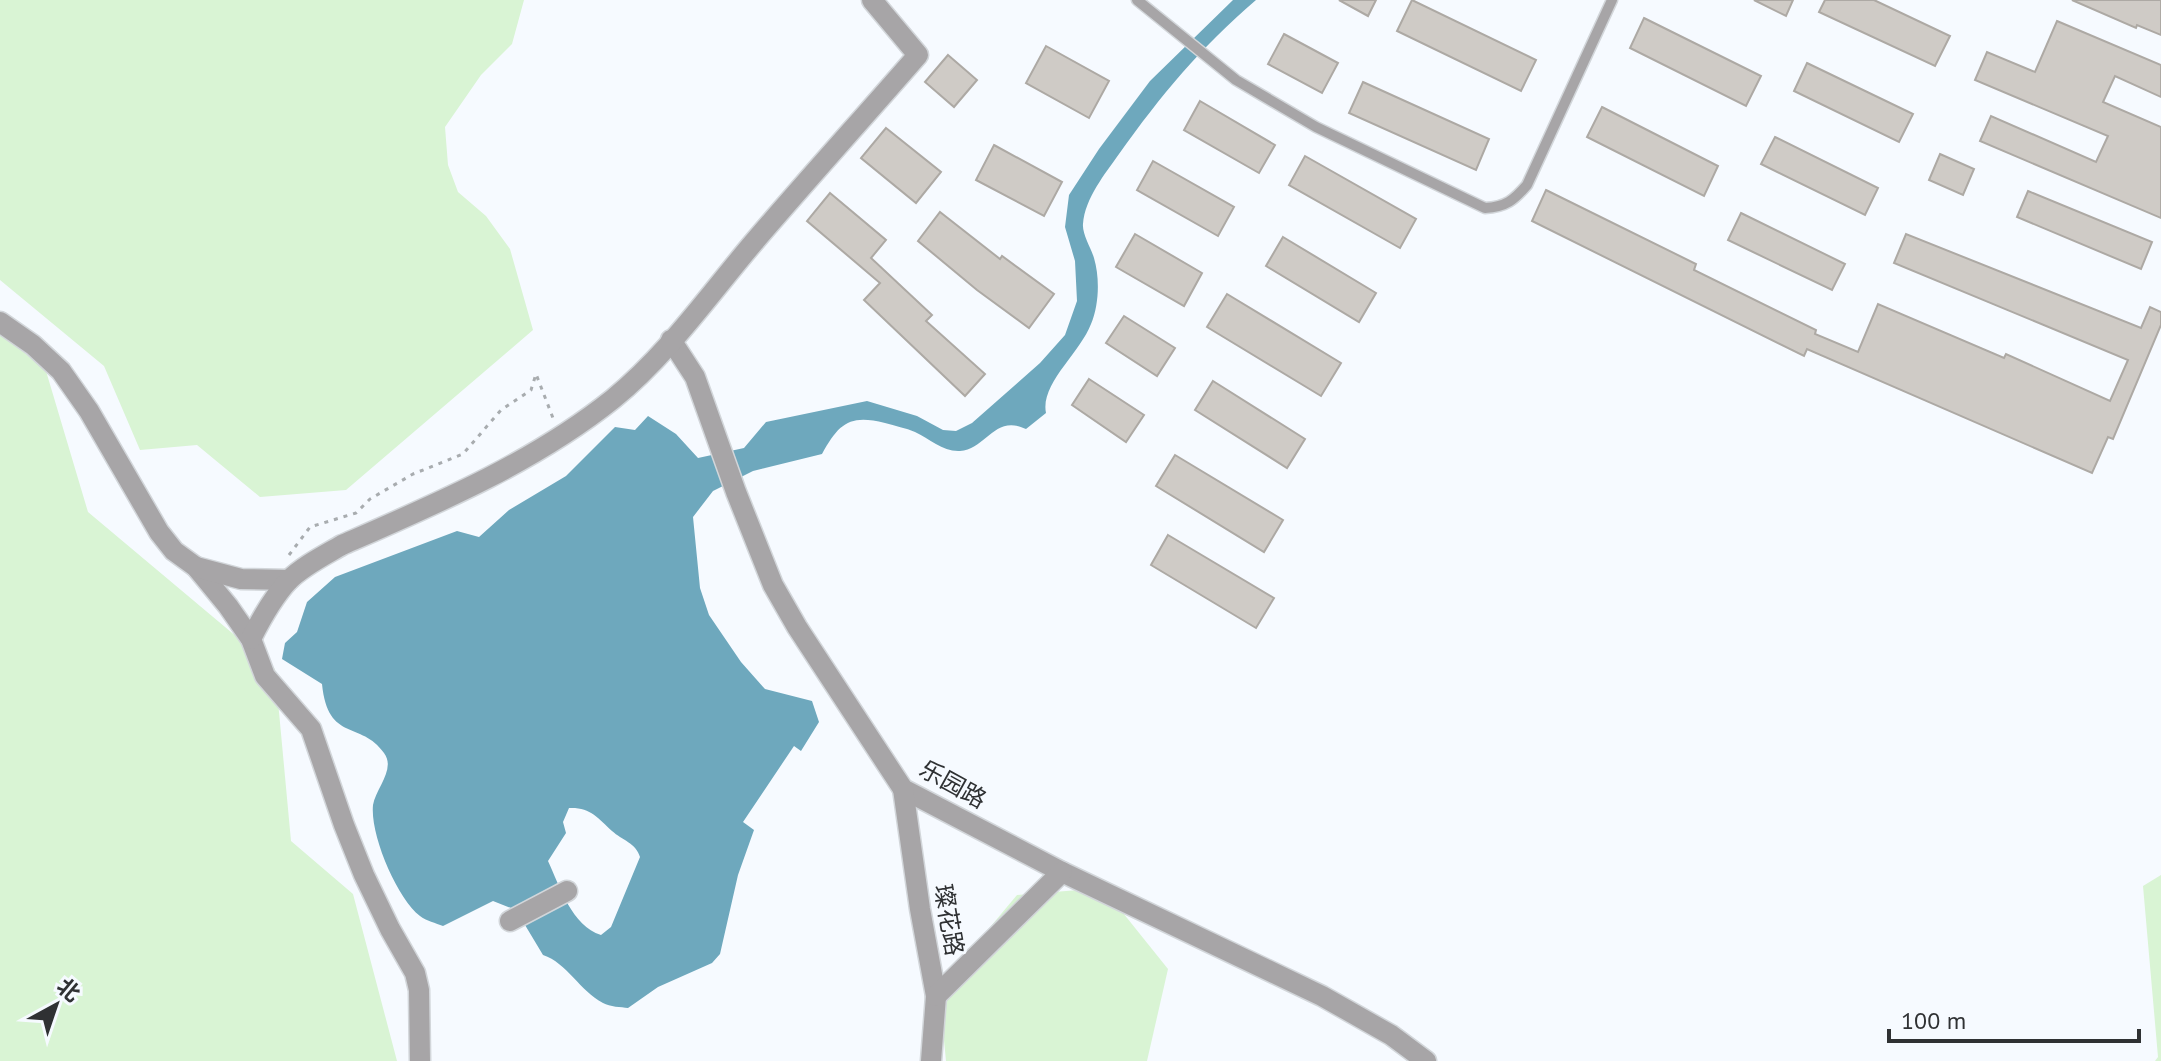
<svg xmlns="http://www.w3.org/2000/svg" width="2161" height="1061" viewBox="0 0 2161 1061" font-family="'PT Sans','Noto Sans SC',sans-serif">
  <rect width="100%" height="100%" fill="#f6faff"/>
  <g fill="#d9f4d4">
    <polygon points="0,0 524,0 512,44 481,75 445,127 448,165 458,192 486,216 510,249 533,330 346,490 260,497 197,445 140,450 104,366 0,280"/>
    <polygon points="0,332 46,371 88,512 275,669 291,841 353,894 397,1061 0,1061"/>
    <polygon points="2161,875 2161,1061 2155,1061 2158,1057 2143,886"/>
    <polygon points="1103,888 1168,969 1147,1061 946,1061 939,988 1017,895"/>
  </g>
  <path fill="#6ea8bd" fill-rule="evenodd" d="M1233 0H1256C1200 48 1162 94 1119 154 1105 174 1085 198 1083 224 1082 234 1091 248 1094 258 1100 278 1099 305 1091 324 1080 353 1040 384 1046 413L1026 429C994 414 987 449 960 451 943 452 930 439 915 432 906 428 895 426 885 423 850 414 839 423 822 454L753 471 713 491 693 517 700 588 709 615 741 662 765 689 812 701 819 722 801 751 794 746 743 822 754 830 738 875 720 954 712 963 658 987 628 1008C621 1007 610 1007 603 1003 580 991 567 963 543 955L516 910 493 901 443 926C436 923 426 921 420 916 397 898 370 835 373 805 376 788 396 769 384 753 361 720 328 743 322 684L282 659 285 643 297 632 307 602 335 577 457 531 479 537 509 510 566 476 615 427 635 430 648 416 676 434 698 458 744 448 766 422 867 401 917 416 943 430 956 431 972 423 1040 363 1065 335 1077 301 1075 261 1065 227 1069 195 1099 149 1150 81ZM569 808C590 807 598 818 612 831 622 840 636 843 640 857L611 927 601 935C572 926 560 887 548 861L566 833 563 822Z"/>
  <g fill="#cfcbc6" stroke="#ada9a4" stroke-width="2">
    <polygon points="1339,0 1376,0 1368,16"/>
    <polygon points="1412,0 1536,60 1521,91 1397,31"/>
    <polygon points="1754,0 1793,0 1786,16"/>
    <polygon points="1825,0 1874,0 1950,36 1935,66 1819,12"/>
    <polygon points="2072,0 2161,0 2161,35 2137,25 2136,28"/>
    <polygon points="1644,18 1761,76 1746,106 1630,48"/>
    <polygon points="2057,21 2161,65 2161,97 2115,76 2103,102 2161,127 2161,218 1980,141 1991,116 2096,162 2108,136 1975,80 1987,52 2035,72"/>
    <polygon points="1284,34 1338,63 1322,93 1268,64"/>
    <polygon points="1046,46 1109,81 1089,118 1026,83"/>
    <polygon points="948,55 977,80 954,107 925,82"/>
    <polygon points="1807,63 1913,114 1899,142 1794,91"/>
    <polygon points="1363,82 1489,139 1476,170 1349,113"/>
    <polygon points="1200,101 1275,145 1259,173 1184,130"/>
    <polygon points="1602,107 1718,166 1704,196 1587,137"/>
    <polygon points="886,128 941,172 916,203 861,158"/>
    <polygon points="1775,137 1878,188 1865,215 1761,164"/>
    <polygon points="994,145 1062,182 1044,216 976,180"/>
    <polygon points="1940,154 1974,169 1963,195 1929,180"/>
    <polygon points="1305,156 1416,219 1400,248 1289,185"/>
    <polygon points="1153,161 1234,207 1218,236 1137,190"/>
    <polygon points="1546,190 1696,264 1694,270 1816,330 1815,334 1858,352 1878,304 2004,358 2006,354 2110,401 2128,360 1894,263 1906,234 2141,328 2150,307 2161,312 2161,325 2113,439 2108,437 2092,473 1807,349 1804,356 1532,221"/>
    <polygon points="2028,191 2152,242 2141,269 2017,217"/>
    <polygon points="830,193 886,240 871,258 932,315 926,321 985,374 965,396 864,300 880,283 807,221"/>
    <polygon points="940,212 1000,259 1002,256 1054,294 1029,328 977,290 918,241"/>
    <polygon points="1741,213 1845,264 1832,290 1728,240"/>
    <polygon points="1135,234 1202,273 1184,306 1116,267"/>
    <polygon points="1283,237 1376,293 1359,322 1266,266"/>
    <polygon points="1227,294 1341,363 1321,396 1207,327"/>
    <polygon points="1124,316 1175,348 1157,376 1106,343"/>
    <polygon points="1089,379 1144,415 1126,442 1072,405"/>
    <polygon points="1213,381 1305,439 1287,468 1195,410"/>
    <polygon points="1175,455 1283,520 1264,552 1156,486"/>
    <polygon points="1168,535 1274,598 1256,628 1151,565"/>
  </g>
  <g fill="none" stroke-linecap="round" stroke-linejoin="round">
    <g stroke="#d2d6da" stroke-width="13">
      <path id="lane" d="M1137 0 1236 80 1316 127 1485 208C1506 207 1514 200 1527 185L1612 0"/>
    </g>
    <g stroke="#d2d6da" stroke-width="23">
      <g id="street">
        <polyline points="0,322 33,345 61,371 89,411 159,532 174,551 196,567 228,606 251,639 265,676 311,729 344,825 364,875 390,929 415,973 419,990 420,1061"/>
        <polyline points="671,340 695,377 736,492 773,585 797,627 903,789 1062,872 1322,996 1391,1035 1426,1061"/>
        <polyline points="196,567 241,579 289,580"/>
        <path d="M251 639C261 619 274 596 289 580 303 566 325 555 342 545 436 504 533 463 613 399 668 354 709 295 754 242 808 179 864 117 918 55L872 0"/>
        <polyline points="903,789 920,909 936,996 931,1061"/>
        <polyline points="510,921 567,891"/>
        <polyline points="936,996 1062,872"/>
      </g>
    </g>
    <polyline stroke="#a8acaf" stroke-width="3" stroke-dasharray="4 6" stroke-linecap="butt" points="289,555 310,527 356,513 370,499 413,474 463,454 501,410 531,390 536,374 553,418"/>
    <use href="#lane" stroke="#a7a5a7" stroke-width="10"/>
    <use href="#street" stroke="#a7a5a7" stroke-width="20"/>
  </g>
  <g text-anchor="middle" dominant-baseline="central" stroke-width="6" stroke-linejoin="round" paint-order="stroke">
    <g font-size="24" fill="#2f3133" stroke="#f6faff">
      <text transform="translate(953 784) rotate(29)">乐园路</text>
      <text transform="translate(949 920) rotate(80)">璨花路</text>
    </g>
  </g>
  <g transform="translate(56 1005) rotate(40)" stroke="#f6faff" stroke-width="6" paint-order="stroke">
  <path d="M0-6L14 30L0 20L-14 30Z" fill="#2f3133"/>
  <text y="-12" font-size="22" font-weight="bold" text-anchor="middle" fill="#2f3133">北</text>
  </g>
  <path d="M1889 1029v12h250v-12" fill="none" stroke="#2f3133" stroke-width="4"/>
  <text x="1901" y="1029" font-size="24" fill="#2f3133" stroke="#f6faff" stroke-width="6" paint-order="stroke">100 m</text>
</svg>
